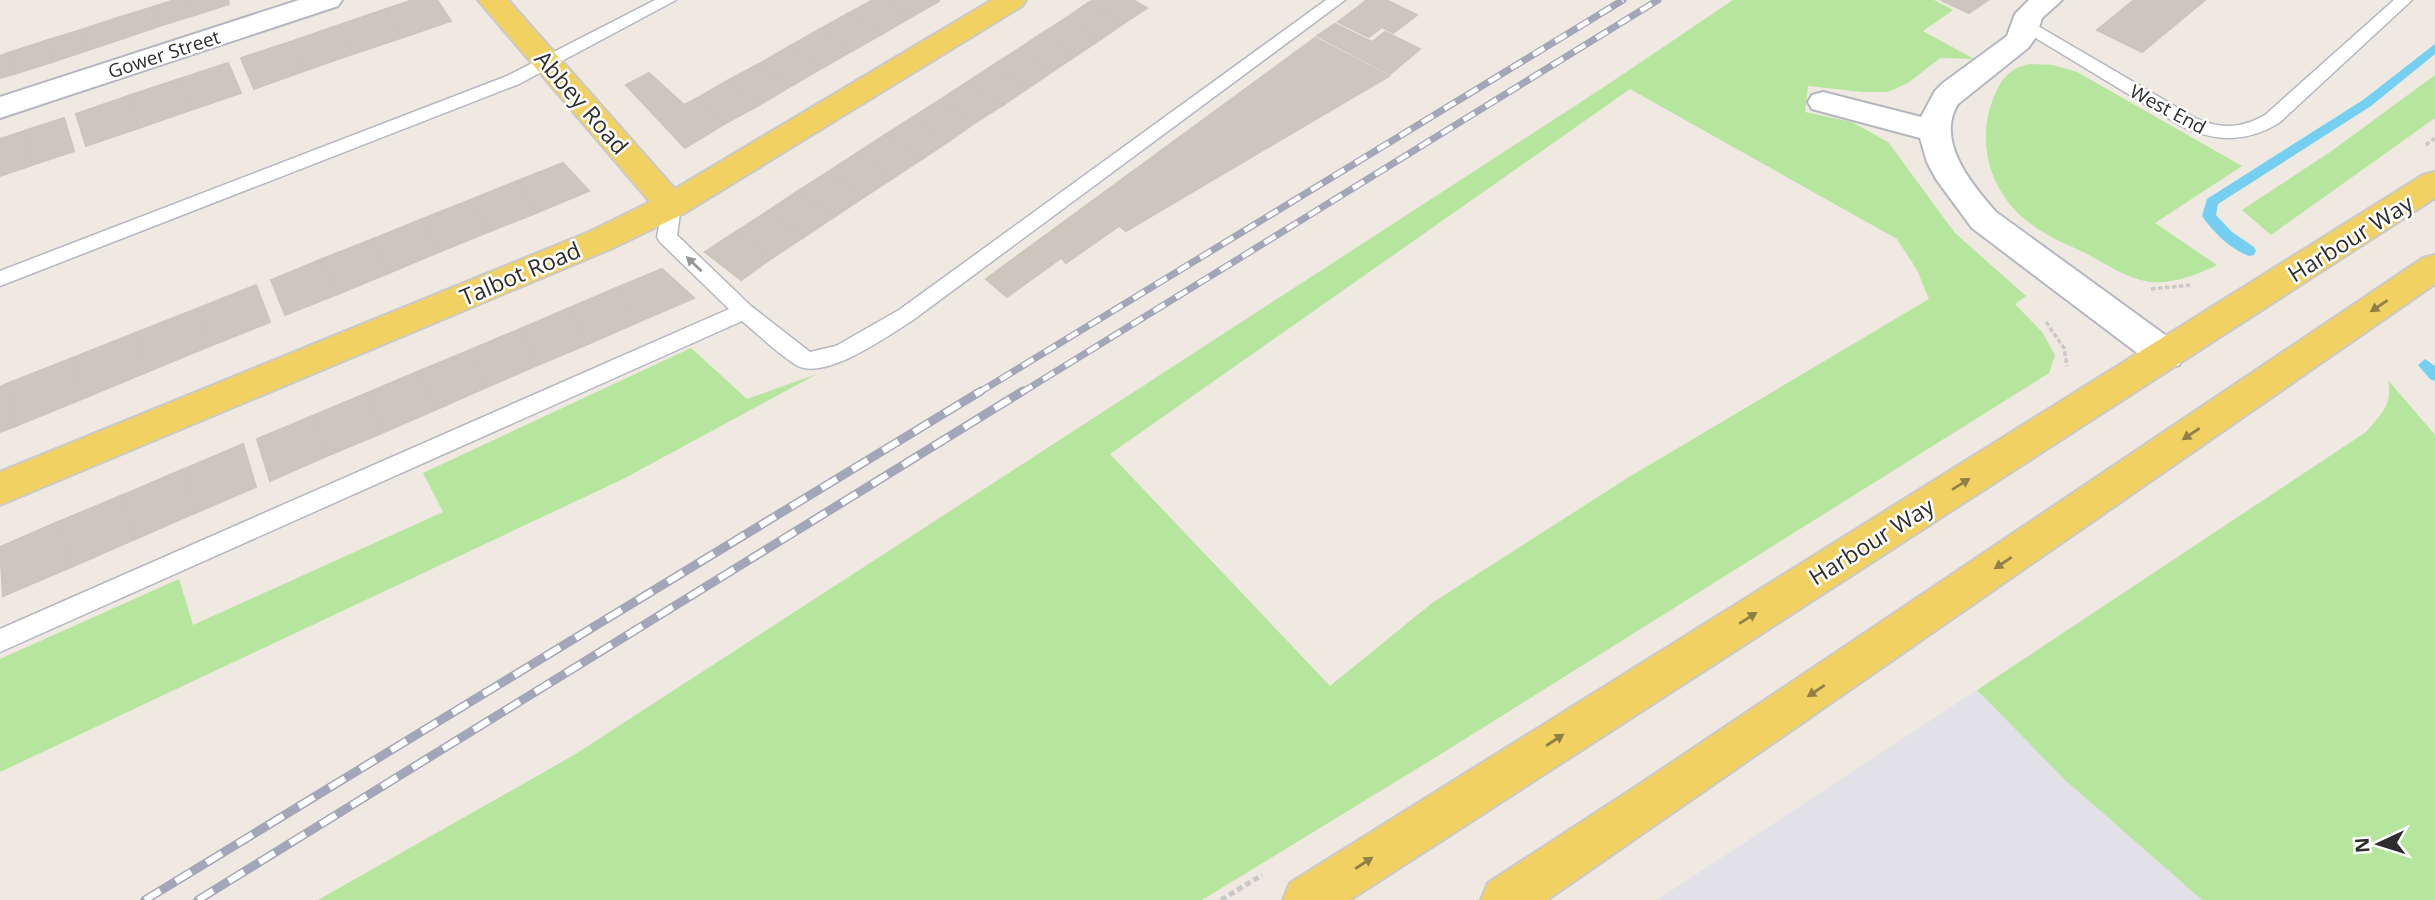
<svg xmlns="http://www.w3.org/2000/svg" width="2435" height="900" viewBox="0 0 2435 900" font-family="'Open Sans',sans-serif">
  <rect width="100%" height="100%" fill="#efe9e1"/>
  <polygon fill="#e3e1e8" points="1977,690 2064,779 2202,900 1657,900"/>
  <g fill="#b6e59e" fill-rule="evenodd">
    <path d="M1733 0H1934L1953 10 1923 31 1974 59 1940 58 1908 83 1888 92H1863L1808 86 1805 112 1852 122 1888 142 1955 233 2026 296 2015 304 2042 332 2055 355 2049 373 1441 754 1202 900H318L574 755 1604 87ZM1630 89 1897 239 1917 270 1929 299 1629 477 1432 603 1330 686 1110 454Z"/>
    <path d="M2031 64 2053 65 2077 72 2242 166 2155 223 2217 265C2197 275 2173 284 2150 282 2128 279 2106 264 2087 254 2069 245 2047 237 2031 224 1992 196 1976 146 1992 102 2000 80 2008 68 2031 64Z"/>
    <polygon points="2435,75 2435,118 2271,235 2242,210 2333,150"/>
    <polygon points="691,348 747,399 817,374 623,479 0,772 0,659 179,579 193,625 443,512 423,473"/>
    <path d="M2388 380 2435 435V900H2202L2064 779 1977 690 2366 432C2381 414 2393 405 2388 380Z"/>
  </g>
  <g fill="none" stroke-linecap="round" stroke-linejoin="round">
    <g fill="#75cff0" fill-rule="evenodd">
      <path d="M2435 44V54L2371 106 2218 204 2216 215 2232 232 2254 247 2256 251 2254 255 2249 256C2230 249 2213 232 2202 216L2207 199 2363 100Z"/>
      <polygon points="2425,359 2435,366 2435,381 2430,379 2418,365"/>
    </g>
  </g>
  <g fill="#cbc7bf" stroke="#cbc5ba" stroke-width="2">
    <polygon points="174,0 188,0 195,15 159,26 153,7"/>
    <polygon points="188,0 228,0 229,4 195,15"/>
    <polygon points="413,0 437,0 451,21 401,38 386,9"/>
    <polygon points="873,0 884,0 911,17 882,34 849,13"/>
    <polygon points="884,0 938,0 939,1 911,17"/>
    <polygon points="1094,0 1133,0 1147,8 1124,23 1088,3"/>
    <polygon points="1367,0 1386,0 1417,15 1393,33 1382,27 1369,37 1338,22"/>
    <polygon points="1941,0 1988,0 1969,13"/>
    <polygon points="2134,0 2205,0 2142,52 2097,30"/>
    <polygon points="1088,3 1124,23 1101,39 1065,19"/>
    <polygon points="153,7 159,26 124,38 117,18"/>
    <polygon points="386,9 401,38 353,54 339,25"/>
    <polygon points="849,13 882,34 852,51 820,29"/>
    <polygon points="117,18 124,38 88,50 81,30"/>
    <polygon points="1065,19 1101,39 1077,55 1041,34"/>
    <polygon points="1335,24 1372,42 1385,32 1420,49 1390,74 1317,36"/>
    <polygon points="339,25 353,54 304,71 290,42"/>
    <polygon points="820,29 852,51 822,68 790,46"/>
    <polygon points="81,30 88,50 52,62 45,41"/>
    <polygon points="1041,34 1077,55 1053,71 1017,50"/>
    <polygon points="1315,38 1389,76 1126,231 1119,226 1066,263 1061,258 1007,297 986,279"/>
    <polygon points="45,41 52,62 14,74 8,53"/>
    <polygon points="290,42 304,71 254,89 241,58"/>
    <polygon points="790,46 822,68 791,86 759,64"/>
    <polygon points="1017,50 1053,71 1028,88 992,66"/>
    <polygon points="8,53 14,74 0,78 0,56"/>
    <polygon points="228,63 241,93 191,110 179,79"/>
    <polygon points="759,64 791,86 759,105 727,81"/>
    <polygon points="992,66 1028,88 1003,105 966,83"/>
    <polygon points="649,73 684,105 694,100 726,123 685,148 626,85"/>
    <polygon points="179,79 191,110 139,128 128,96"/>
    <polygon points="727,81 759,105 726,123 694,100"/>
    <polygon points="966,83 1003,105 976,122 940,100"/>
    <polygon points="128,96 139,128 86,146 76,114"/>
    <polygon points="940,100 976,122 949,141 913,117"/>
    <polygon points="913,117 949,141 922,159 885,135"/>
    <polygon points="64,118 74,151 32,165 24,131"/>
    <polygon points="24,131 32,165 0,176 0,139"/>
    <polygon points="885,135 922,159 893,178 857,153"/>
    <polygon points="857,153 893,178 864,197 828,172"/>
    <polygon points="563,163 589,191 536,213 517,181"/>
    <polygon points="828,172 864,197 834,217 798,191"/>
    <polygon points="517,181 536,213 488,232 470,200"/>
    <polygon points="798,191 834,217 804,237 768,211"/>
    <polygon points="470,200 488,232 439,252 422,219"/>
    <polygon points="768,211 804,237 772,258 737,231"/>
    <polygon points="422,219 439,252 389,273 373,239"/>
    <polygon points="737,231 772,258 741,280 705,252"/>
    <polygon points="373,239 389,273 338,294 322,259"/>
    <polygon points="322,259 338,294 285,315 271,280"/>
    <polygon points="662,269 694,298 636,323 616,288"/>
    <polygon points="256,285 270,322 210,346 196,309"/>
    <polygon points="616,288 636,323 588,344 569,308"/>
    <polygon points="569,308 588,344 538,365 520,329"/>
    <polygon points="196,309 210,346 147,372 135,333"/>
    <polygon points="520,329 538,365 487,387 470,350"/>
    <polygon points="135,333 147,372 82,399 72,358"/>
    <polygon points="470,350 487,387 435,410 419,371"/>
    <polygon points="72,358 82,399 16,426 6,384"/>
    <polygon points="419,371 435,410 382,433 367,393"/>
    <polygon points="6,384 16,426 0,432 0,387"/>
    <polygon points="367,393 382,433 327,456 312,416"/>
    <polygon points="312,416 327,456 270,481 257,439"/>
    <polygon points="243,444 256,487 195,513 184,469"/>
    <polygon points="184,469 195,513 133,540 123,495"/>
    <polygon points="123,495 133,540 69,568 60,521"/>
    <polygon points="60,521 69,568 3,596 0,547"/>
  </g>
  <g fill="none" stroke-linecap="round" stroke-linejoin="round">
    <g stroke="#b4b7c1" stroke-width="3">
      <g id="service">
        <polygon points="655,0 676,0 519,84 0,286 0,271 507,76"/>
        <path d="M1326 0H1345L913 320C889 335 825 382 796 365 777 353 759 335 742 321L0 652V629L729 309 660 242 657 237 664 201H678L681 206 677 235 751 306 810 352 836 346 899 310Z"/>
        <path d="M2394 0H2412L2279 123C2246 143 2215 142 2181 126L2016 26 2019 22H2031L2195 118C2220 129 2241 129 2265 115Z"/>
      </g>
    </g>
    <g stroke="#b4b7c1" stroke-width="4">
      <g id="minor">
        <polygon points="299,0 342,0 338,6 0,118 0,97"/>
        <path d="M2029 0H2062L2042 18 2036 37 2028 48 1958 104C1935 141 1972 185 1996 212L2179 345 2184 355 2179 365 2166 369 2153 365 1972 228 1936 179 1927 162 1920 138 1812 109 1808 102 1812 95 1823 92 1921 117 1935 91 1943 83 2007 36 2015 14Z"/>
      </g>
    </g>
    <g stroke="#c9c9c9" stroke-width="4">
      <g id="primary">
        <polygon points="478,0 508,0 675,189 992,0 1026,0 1022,6 683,214 613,248 0,505 0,472 589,232 650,202"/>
        <polygon points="2435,172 2435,198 1350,900 1283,900 1290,883 2423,175"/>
        <polygon points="2435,255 2435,284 1547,900 1481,900 1488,883 1643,782 2423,258"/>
      </g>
    </g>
    <g stroke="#c9c9c9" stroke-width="3.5" stroke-dasharray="4.5 2.5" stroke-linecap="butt">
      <polyline points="2426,145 2435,138"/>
      <polyline points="2151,289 2191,285"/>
      <polyline points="2046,322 2064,348 2067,366"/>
    </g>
    <polyline stroke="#c9c9c9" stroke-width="5" stroke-dasharray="6 3.5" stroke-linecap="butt" points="1221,900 1262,875"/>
    <use href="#service" fill="#fff" fill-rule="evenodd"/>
    <use href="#minor" fill="#fff" fill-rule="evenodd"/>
    <use href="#primary" fill="#f2d163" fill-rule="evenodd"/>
    <g stroke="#a3a6b8" stroke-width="7">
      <g id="rail-far1">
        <polyline points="978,393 1623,0"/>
        <polyline points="1021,393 1658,0"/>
      </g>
    </g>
    <g stroke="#a3a6b8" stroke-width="9">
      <g id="rail">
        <polyline points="145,900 981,391"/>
        <polyline points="198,900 1023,391"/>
      </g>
    </g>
    <use href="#rail-far1" stroke="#fff" stroke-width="4.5" stroke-dasharray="13" stroke-linecap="butt"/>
    <use href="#rail" stroke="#fff" stroke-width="6" stroke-dasharray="18" stroke-linecap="butt"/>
  </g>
  <defs><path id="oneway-solid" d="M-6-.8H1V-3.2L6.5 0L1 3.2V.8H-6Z" transform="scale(1.75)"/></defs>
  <use fill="#969696" href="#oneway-solid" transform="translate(694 264) rotate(-136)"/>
  <g fill="#908048">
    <use href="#oneway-solid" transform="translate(2379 306) rotate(146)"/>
    <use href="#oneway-solid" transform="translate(2191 434) rotate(146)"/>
    <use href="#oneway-solid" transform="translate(1961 484) rotate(-32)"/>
    <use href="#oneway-solid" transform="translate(2003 563) rotate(146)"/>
    <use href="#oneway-solid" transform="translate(1748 618) rotate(-32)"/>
    <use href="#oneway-solid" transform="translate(1816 691) rotate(146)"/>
    <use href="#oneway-solid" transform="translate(1555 740) rotate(-33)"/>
    <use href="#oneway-solid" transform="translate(1364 863) rotate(-33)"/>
  </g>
  <g text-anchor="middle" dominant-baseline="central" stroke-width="5" stroke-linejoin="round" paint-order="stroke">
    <g font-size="19" fill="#2e2e2e" stroke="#fff">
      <text transform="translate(164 54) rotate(-18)">Gower Street</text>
      <text transform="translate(2168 109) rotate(28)">West End</text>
    </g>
    <g font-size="23" fill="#2e2e2e" stroke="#fff">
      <text transform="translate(582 102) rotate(49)">Abbey Road</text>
      <text transform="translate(2350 238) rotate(-32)">Harbour Way</text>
      <text transform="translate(520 273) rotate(-23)">Talbot Road</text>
      <text transform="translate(1871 541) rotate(-32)">Harbour Way</text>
    </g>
  </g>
  <g transform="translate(2379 844) rotate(266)" stroke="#ffffff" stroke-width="5" paint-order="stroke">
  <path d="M0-5L12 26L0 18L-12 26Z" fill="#2e2e2e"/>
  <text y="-10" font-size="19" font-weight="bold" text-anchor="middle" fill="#2e2e2e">N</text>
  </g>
</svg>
